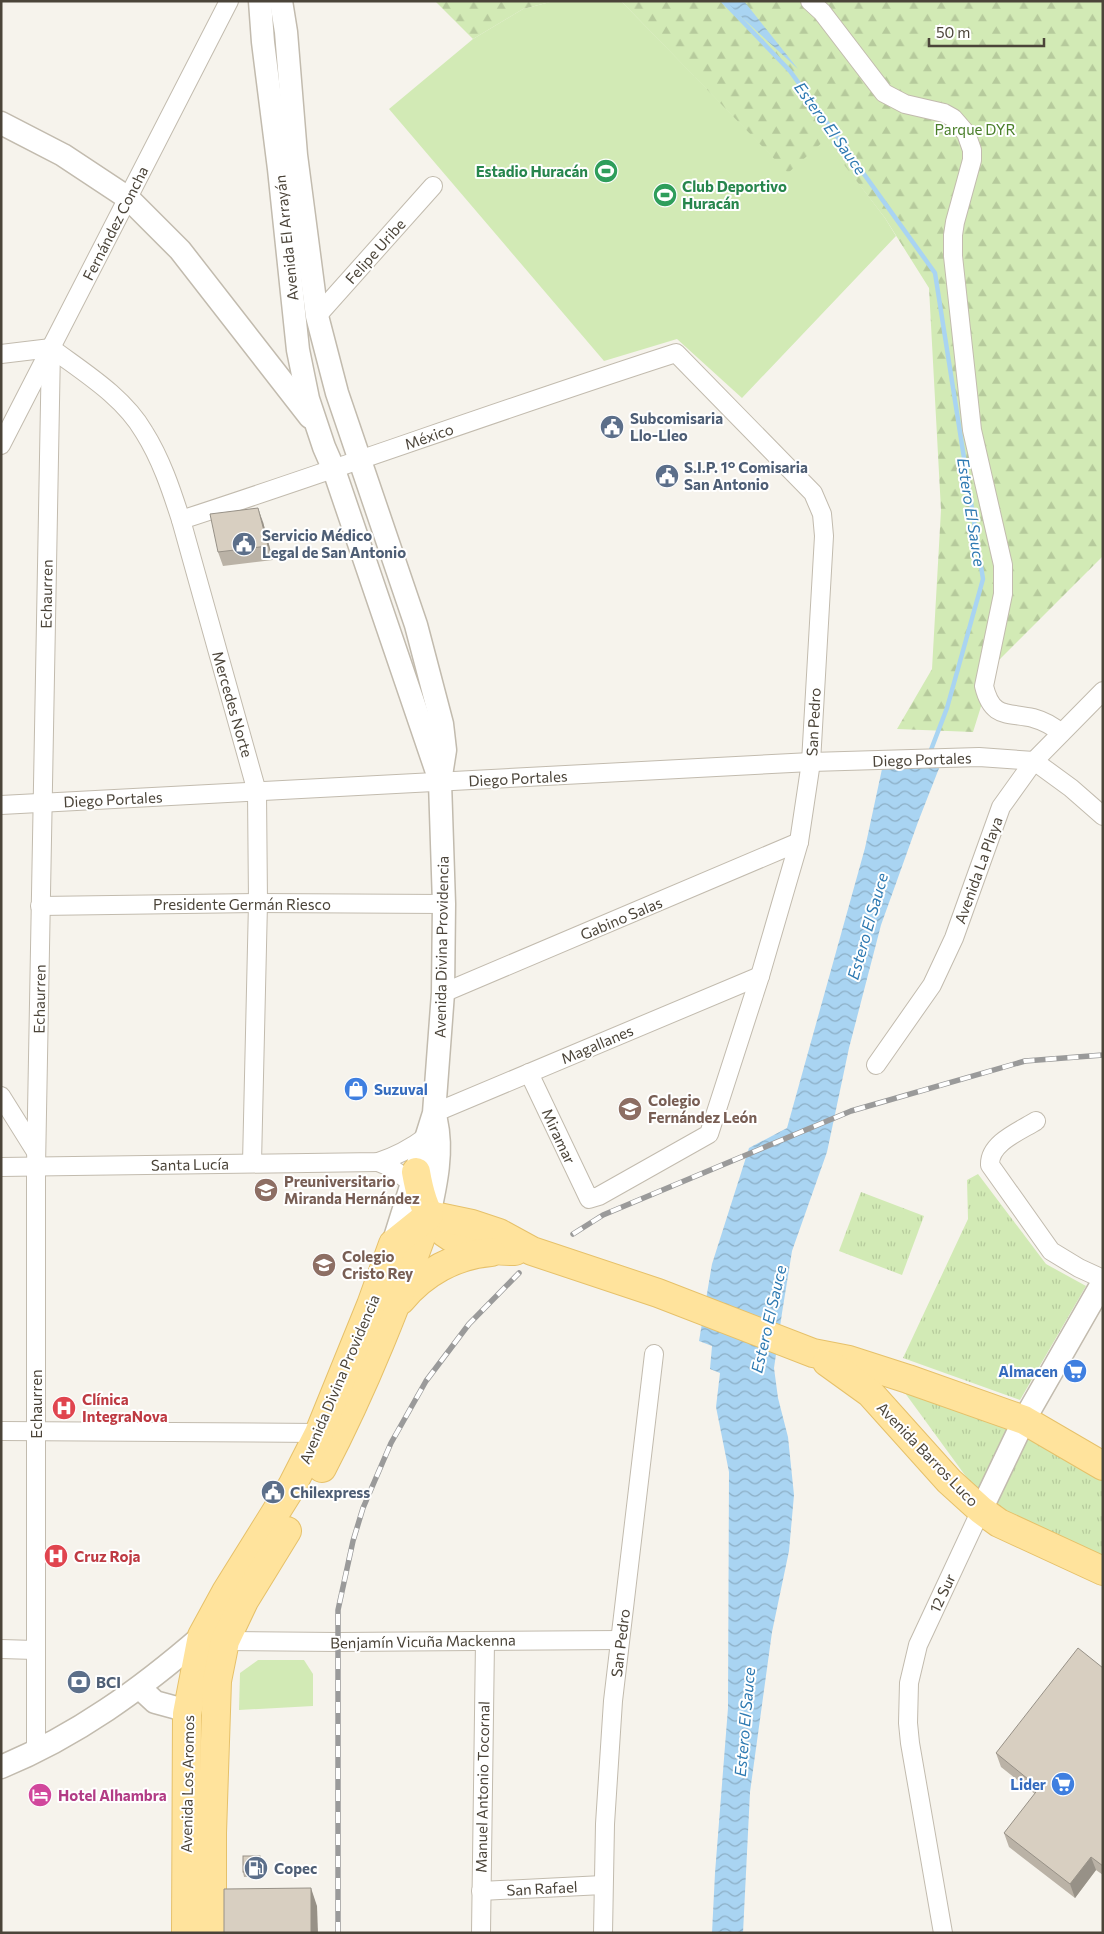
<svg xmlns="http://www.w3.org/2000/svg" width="1104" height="1934" viewBox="0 0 1104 1934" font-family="Commissioner,sans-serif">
  <defs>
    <pattern id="forest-firs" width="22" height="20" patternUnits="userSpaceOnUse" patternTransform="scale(1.25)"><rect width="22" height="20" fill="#d2eab5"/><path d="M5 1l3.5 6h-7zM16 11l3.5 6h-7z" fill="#b6ca9c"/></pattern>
    <pattern id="park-tufts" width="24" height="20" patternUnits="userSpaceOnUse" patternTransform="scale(1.25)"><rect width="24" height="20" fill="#d2eab5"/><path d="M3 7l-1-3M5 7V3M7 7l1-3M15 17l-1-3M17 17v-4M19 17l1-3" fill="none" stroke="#b6ca9c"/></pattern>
    <pattern id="water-waves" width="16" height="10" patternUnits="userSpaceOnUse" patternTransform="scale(1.25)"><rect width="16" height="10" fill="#a9d4f2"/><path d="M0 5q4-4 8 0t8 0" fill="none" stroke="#8caec5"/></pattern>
  </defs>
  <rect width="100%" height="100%" fill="#f6f3ec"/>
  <g fill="#d2eab5">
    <polygon points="554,1 621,1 788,172 825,139 885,218 896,236 742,398 677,339 604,361 389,109 473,39 523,9"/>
    <polygon points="258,1660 304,1660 313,1674 313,1706 239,1710 240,1673"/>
  </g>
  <g fill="url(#forest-firs)">
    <polygon points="435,1 554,1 523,9 473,39"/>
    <polygon points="621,1 1103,1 1103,556 994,665 973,732 897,729 932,669 941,510 929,288 885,218 825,140 788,173"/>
  </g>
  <g fill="url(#park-tufts)">
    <polygon points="978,1174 1046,1264 1086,1286 1020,1400 903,1358 968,1219 967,1180"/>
    <polygon points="861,1192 924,1216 902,1275 839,1251"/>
    <polygon points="905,1393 1026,1434 1103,1479 1103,1560 1013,1519 978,1493"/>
  </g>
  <g fill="url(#water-waves)">
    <polygon points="724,1 744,1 798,69"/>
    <polygon points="945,753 918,822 881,925 849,1048 827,1152 792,1251 782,1313 774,1368 778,1398 788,1437 794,1495 789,1551 772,1632 750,1792 743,1933 712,1933 715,1873 728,1708 729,1472 716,1407 720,1373 710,1369 712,1346 699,1341 712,1264 749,1148 787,1128 865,848 885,755"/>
  </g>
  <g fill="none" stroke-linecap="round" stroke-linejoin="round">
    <polyline stroke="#a9d4f2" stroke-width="4.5" points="723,1 790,71 935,273 983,579 947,708 929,755"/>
    <g stroke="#c2bbae" stroke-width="20">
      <g id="minor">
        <path d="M810 1 822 12 884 93 905 104 944 113 953 118 966 133 972 150V160L955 222 953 235V256L972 430 1003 565V594L984 686C992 719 1007 712 1033 718 1044 721 1053 726 1061 733"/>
        <polyline points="317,316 433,186"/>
        <path d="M1 354 51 348C83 372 123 396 144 432 161 459 171 489 181 520L257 792 258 903 252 1163"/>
        <polyline points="1,445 229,1"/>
        <path d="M181 520C347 466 511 406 676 353L813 493 822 514 824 536 811 762 799 842 760 976 709 1134 599 1196 589 1199 529 1073"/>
        <polyline points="1034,761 1071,788 1103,816"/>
        <polyline points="1,805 811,762 979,757 1034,761"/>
        <polyline points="40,906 258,903 444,904"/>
        <polyline points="443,993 799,842"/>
        <polyline points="876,1065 932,985 954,938 1001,807 1034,761 1103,691"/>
        <polyline points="1,1096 36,1152"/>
        <polyline points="434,1113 760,976"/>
        <path d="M1036 1121C1020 1131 989 1143 990 1165L1051 1251 1079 1268 1103 1279"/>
        <polyline points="378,1162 390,1167 413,1184"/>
        <path d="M1 1167 378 1162C397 1156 410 1149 426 1137"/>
        <polyline points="1,1431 319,1433"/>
        <polyline points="225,1641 338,1642 620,1640"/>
        <polyline points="1,1649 35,1650"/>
        <polyline points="36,1751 36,1167 51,348"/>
        <polyline points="481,1891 603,1885"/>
        <polyline points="481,1933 485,1641"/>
        <polyline points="603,1933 605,1824 613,1701 654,1354"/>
        <polyline points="943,1933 910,1743 908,1723 909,1683 918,1645 981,1510"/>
      </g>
    </g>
    <g stroke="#c2bbae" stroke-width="25">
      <g id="tertiary">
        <polyline points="260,1 263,42 279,169 298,350 308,399 324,447 334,470 439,778"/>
        <polyline points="281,1 286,32 296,155 317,316 337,393 416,625 442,724 445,750 440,782 444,904 443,993 434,1113 393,1244"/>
        <polyline points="1,123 63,155 128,198 180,250 310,417"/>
        <path d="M429 1215C436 1184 443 1151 436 1120"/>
        <polyline points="981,1510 1024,1420 1103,1282"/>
        <polyline points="140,1688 155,1702 177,1708 187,1714"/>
        <path d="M1 1767C76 1736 141 1689 202 1636"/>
      </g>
    </g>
    <g stroke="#e6c16a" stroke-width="30">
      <g id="primary">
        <path d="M416 1172C423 1213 434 1237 477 1247 490 1250 502 1251 515 1251"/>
        <polyline points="429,1215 472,1224 499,1233 532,1251 658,1293 813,1353 849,1360 908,1379 1024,1420 1103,1466"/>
        <path d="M401 1300C423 1273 455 1255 491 1252"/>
        <polyline points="827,1362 870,1393 949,1481 981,1510 999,1523 1103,1571"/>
        <path d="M322 1468C365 1386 398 1301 429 1215"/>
        <polyline points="186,1933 187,1714 202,1636 226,1592 292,1486 319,1433 371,1305 393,1244 429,1215"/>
        <polyline points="212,1933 212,1833 217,1681 225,1641 244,1601 287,1531"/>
      </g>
    </g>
    <use href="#minor" stroke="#fff" stroke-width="18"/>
    <use href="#tertiary" stroke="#fff" stroke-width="22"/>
    <use href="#primary" stroke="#ffe39c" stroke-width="28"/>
    <g stroke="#9a9a9a" stroke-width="5.5">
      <g id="rail">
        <polyline points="573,1234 603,1215 851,1111 1025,1061 1103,1055"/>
        <polyline points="338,1933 338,1610 353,1541 363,1508 391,1443 426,1381 469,1324 519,1273"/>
      </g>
    </g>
    <use href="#rail" stroke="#fff" stroke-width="4" stroke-dasharray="11" stroke-linecap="butt"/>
  </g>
  <g fill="#bab2a6">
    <polygon points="263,522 273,560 223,566 218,552"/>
    <polygon points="1103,1668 1103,1875 1096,1870 1075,1898 1009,1847 1004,1833 1035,1794 1001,1767 996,1753"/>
    <polygon points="260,1856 262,1861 262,1876 244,1877 243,1872"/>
  </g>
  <g fill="#979187">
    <polygon points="258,508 263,522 273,560 268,546"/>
    <polygon points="260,1856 262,1861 262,1876 260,1872"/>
    <polygon points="1091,1857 1096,1870 1075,1898 1070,1884"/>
    <polygon points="311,1888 317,1906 318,1933 311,1933"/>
  </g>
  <g fill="#d8cfc1" stroke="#979187">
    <polygon points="258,508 268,546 218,552 210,514"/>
    <polygon points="1078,1648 1103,1668 1103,1866 1091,1857 1070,1884 1004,1833 1039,1788 996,1753"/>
    <rect x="243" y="1856" width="17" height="16"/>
    <polygon points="311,1888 311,1933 224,1933 224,1889"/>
  </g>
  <defs>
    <g id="stadium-disc" transform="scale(1.25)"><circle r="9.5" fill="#2e9e5b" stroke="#fff"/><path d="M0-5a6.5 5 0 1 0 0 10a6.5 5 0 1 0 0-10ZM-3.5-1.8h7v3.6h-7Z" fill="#fff"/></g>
    <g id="civic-disc" transform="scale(1.25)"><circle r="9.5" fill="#5c6f8a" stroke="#fff"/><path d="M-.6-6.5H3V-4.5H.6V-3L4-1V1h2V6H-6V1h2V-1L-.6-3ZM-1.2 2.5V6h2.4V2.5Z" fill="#fff"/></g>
    <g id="shop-disc" transform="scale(1.25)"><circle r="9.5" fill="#3f7fe0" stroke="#fff"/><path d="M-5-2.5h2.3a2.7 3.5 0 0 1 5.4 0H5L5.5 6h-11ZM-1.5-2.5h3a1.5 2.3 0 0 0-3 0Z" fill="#fff"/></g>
    <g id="school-disc" transform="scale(1.25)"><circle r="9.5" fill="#8d6e63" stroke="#fff"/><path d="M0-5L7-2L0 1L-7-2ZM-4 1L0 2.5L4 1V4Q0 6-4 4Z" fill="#fff"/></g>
    <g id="supermarket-disc" transform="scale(1.25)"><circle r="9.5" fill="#3f7fe0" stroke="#fff"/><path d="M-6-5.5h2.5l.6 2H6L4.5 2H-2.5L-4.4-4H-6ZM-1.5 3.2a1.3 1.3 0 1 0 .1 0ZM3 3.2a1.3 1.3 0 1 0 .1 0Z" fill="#fff"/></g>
    <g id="hospital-disc" transform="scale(1.25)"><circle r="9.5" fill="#e0444e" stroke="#fff"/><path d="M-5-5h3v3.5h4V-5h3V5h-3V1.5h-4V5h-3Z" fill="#fff"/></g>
    <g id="bank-disc" transform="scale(1.25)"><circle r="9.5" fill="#5c6f8a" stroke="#fff"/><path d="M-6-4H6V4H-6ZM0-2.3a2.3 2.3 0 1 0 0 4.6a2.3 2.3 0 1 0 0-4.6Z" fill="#fff"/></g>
    <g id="hotel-disc" transform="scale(1.25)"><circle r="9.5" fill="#d1479c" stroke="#fff"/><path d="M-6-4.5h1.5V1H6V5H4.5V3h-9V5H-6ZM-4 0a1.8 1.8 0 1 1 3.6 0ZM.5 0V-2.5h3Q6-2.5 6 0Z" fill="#fff"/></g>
    <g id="fuel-disc" transform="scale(1.25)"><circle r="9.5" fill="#5c6f8a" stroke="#fff"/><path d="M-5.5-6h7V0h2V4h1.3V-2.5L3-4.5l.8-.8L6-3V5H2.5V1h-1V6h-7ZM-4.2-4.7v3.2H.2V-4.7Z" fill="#fff"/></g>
  </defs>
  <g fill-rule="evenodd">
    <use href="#stadium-disc" x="606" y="171"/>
    <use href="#stadium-disc" x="665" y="195"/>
    <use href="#civic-disc" x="612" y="427"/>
    <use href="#civic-disc" x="667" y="476"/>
    <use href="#civic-disc" x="244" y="544"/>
    <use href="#shop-disc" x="356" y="1089"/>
    <use href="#school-disc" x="630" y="1109"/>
    <use href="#school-disc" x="266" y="1190"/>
    <use href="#school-disc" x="324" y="1265"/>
    <use href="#supermarket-disc" x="1075" y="1371"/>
    <use href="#hospital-disc" x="64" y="1408"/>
    <use href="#civic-disc" x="273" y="1492"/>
    <use href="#hospital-disc" x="56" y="1556"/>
    <use href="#bank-disc" x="79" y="1682"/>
    <use href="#supermarket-disc" x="1063" y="1784"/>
    <use href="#hotel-disc" x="40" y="1795"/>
    <use href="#fuel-disc" x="256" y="1868"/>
  </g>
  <g text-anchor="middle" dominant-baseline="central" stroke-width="4" stroke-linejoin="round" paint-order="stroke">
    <g font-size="15" fill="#4a7f2a" stroke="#fff">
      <text x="975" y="129">Parque DYR</text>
    </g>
    <g font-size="15" font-weight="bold" fill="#27864d" stroke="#fff" text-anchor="end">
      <text x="588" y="171">Estadio Huracán</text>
      <text x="682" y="186" text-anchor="start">Club Deportivo<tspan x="682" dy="17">Huracán</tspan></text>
    </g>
    <g font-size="15" fill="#4b4439" stroke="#fff">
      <text transform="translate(115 223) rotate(-63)">Fernández Concha</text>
      <text transform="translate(286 238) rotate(-96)">Avenida El Arrayán</text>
      <text transform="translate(375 251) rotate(-48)">Felipe Uribe</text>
      <text transform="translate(429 436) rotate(-19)">México</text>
      <text transform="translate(46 594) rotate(-89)">Echaurren</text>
      <text transform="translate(233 704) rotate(74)">Mercedes Norte</text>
      <text transform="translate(813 722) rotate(-87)">San Pedro</text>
      <text transform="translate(922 759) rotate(-2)">Diego Portales</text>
      <text transform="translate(518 778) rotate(-3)">Diego Portales</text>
      <text transform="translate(113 799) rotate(-3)">Diego Portales</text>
      <text transform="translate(978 870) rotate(-70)">Avenida La Playa</text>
      <text x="242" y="904">Presidente Germán Riesco</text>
      <text transform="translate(621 918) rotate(-23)">Gabino Salas</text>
      <text transform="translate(441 947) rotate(-89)">Avenida Divina Providencia</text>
      <text transform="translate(39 999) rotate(-89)">Echaurren</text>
      <text transform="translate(597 1044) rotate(-23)">Magallanes</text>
      <text transform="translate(559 1136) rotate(65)">Miramar</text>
      <text transform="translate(190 1164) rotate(-1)">Santa Lucía</text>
      <text transform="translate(339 1379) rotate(-67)">Avenida Divina Providencia</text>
      <text transform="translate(36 1404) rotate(-90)">Echaurren</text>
      <text transform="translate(928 1454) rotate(46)">Avenida Barros Luco</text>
      <text transform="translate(942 1593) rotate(-65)">12 Sur</text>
      <text transform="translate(423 1641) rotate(-1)">Benjamín Vicuña Mackenna</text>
      <text transform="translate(620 1643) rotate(-83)">San Pedro</text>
      <text transform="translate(187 1784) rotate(-89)">Avenida Los Aromos</text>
      <text transform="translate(482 1787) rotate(-89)">Manuel Antonio Tocornal</text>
      <text transform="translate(542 1888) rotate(-3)">San Rafael</text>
    </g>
    <g font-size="15" font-weight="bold" fill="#4e5e75" stroke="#fff" text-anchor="start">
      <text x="630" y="418">Subcomisaria<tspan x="630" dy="17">Llo-Lleo</tspan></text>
      <text x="684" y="467">S.I.P. 1° Comisaria<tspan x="684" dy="17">San Antonio</tspan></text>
      <text x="262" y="535">Servicio Médico<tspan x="262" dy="17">Legal de San Antonio</tspan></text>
      <text x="290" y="1492">Chilexpress</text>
      <text x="96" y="1682">BCI</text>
      <text x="274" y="1868">Copec</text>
    </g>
    <g font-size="15" font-weight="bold" fill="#366cbe" stroke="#fff" text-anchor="end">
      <text x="374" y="1089" text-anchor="start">Suzuval</text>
      <text x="1058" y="1371">Almacen</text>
      <text x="1046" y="1784">Lider</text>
    </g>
    <g font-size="15" font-weight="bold" fill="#785e54" stroke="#fff" text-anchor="start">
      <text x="648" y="1100">Colegio<tspan x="648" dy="17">Fernández León</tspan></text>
      <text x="284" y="1181">Preuniversitario<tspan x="284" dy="17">Miranda Hernández</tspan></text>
      <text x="342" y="1256">Colegio<tspan x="342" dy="17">Cristo Rey</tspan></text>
    </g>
    <g font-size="15" font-weight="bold" fill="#be3a42" stroke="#fff" text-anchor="start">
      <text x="82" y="1399">Clínica<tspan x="82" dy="17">IntegraNova</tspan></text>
      <text x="74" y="1556">Cruz Roja</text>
    </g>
    <g font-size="15" font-weight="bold" fill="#b23c85" stroke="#fff" text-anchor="start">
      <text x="58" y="1795">Hotel Alhambra</text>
    </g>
    <g font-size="16" font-style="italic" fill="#2e7ab2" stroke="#fff">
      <text transform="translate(831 128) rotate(54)">Estero El Sauce</text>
      <text transform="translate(972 512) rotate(81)">Estero El Sauce</text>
      <text transform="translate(867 926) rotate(-74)">Estero El Sauce</text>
      <text transform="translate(768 1319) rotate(-77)">Estero El Sauce</text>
      <text transform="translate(744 1722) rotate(-85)">Estero El Sauce</text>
    </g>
  </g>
  <rect width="1104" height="1934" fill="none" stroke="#4b4439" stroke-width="5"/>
  <path d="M929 38v8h115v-8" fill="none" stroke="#4b4439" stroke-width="2.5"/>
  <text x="936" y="38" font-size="15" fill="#4b4439" stroke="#ffffff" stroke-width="4" paint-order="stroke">50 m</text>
</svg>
